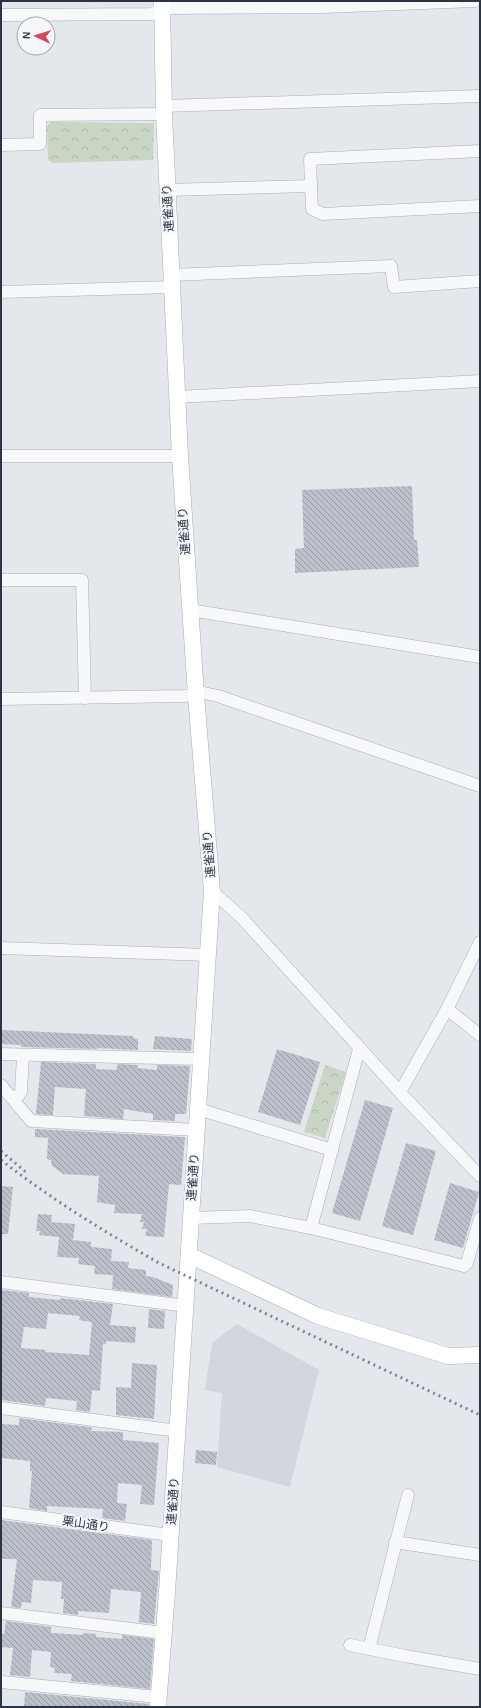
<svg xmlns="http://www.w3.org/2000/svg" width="481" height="1708" viewBox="0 0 481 1708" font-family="Karla,'Noto Sans JP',sans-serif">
  <defs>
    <pattern id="forest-crowns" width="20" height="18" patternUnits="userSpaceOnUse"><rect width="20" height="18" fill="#c9d6c5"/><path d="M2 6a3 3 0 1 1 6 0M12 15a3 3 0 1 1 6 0" fill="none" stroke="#adb8ab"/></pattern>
    <pattern id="building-back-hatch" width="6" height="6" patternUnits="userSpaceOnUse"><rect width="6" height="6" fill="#bbc0ca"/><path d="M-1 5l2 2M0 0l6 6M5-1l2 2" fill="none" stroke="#989da6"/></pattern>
  </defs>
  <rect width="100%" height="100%" fill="#e4e7ec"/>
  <polygon fill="#d2d6de" points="237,1324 319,1370 290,1487 217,1467 222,1393 205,1390 212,1343"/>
  <g fill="url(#forest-crowns)">
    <polygon points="50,122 154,123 153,160 53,163 48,160 47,127"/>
    <polygon points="325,1065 346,1072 325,1138 304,1132"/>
  </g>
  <g fill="url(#building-back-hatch)" fill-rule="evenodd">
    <polygon points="412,486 414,540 417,540 419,567 295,573 295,549 304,548 302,490"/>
    <polygon points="1,1030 133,1036 133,1038 138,1039 138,1050 97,1048 97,1049 21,1047 21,1045 1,1044"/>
    <polygon points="155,1036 192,1039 191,1051 153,1049"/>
    <polygon points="277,1049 320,1062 300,1125 258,1112"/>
    <polygon points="41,1062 96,1064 96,1069 116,1070 118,1064 138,1065 137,1068 157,1070 157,1065 190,1066 186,1114 175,1114 175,1121 153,1120 153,1114 124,1109 123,1119 84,1116 86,1089 55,1087 53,1115 36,1114"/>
    <polygon points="365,1100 393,1108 360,1221 332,1213"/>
    <polygon points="35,1129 185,1137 181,1185 169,1184 164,1237 145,1236 147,1229 142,1229 144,1222 140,1222 142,1214 114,1213 115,1205 97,1202 99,1176 63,1174 52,1166 51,1160 47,1159 48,1138 35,1137"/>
    <polygon points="406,1143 436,1151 413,1235 382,1226"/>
    <polygon points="450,1183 479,1192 463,1248 434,1240"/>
    <polygon points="1,1186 13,1187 8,1234 1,1234"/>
    <polygon points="38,1214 52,1215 51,1222 75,1224 73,1240 91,1242 91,1247 112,1249 111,1261 129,1262 128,1268 146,1270 146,1276 153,1277 173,1285 172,1297 112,1289 113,1275 94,1274 95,1266 78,1264 79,1258 57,1257 59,1237 39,1235 40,1231 36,1231"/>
    <path d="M1 1290 29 1293V1297L60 1300V1298L113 1304 110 1325 136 1327 135 1343 106 1341V1344H103L100 1391 92 1390 90 1412 76 1410 77 1401 46 1398 45 1406 1 1400ZM48 1313 80 1316 79 1320 92 1322 89 1355 45 1352 46 1350 21 1348 24 1327 46 1329Z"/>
    <polygon points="149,1309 165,1311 164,1329 148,1328"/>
    <polygon points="132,1363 157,1365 154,1419 116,1415 116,1387 131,1388"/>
    <polygon points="19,1418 88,1427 92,1428 91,1431 123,1432 123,1440 159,1443 154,1505 140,1504 142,1485 118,1483 117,1503 127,1504 125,1521 102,1518 103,1509 47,1506 47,1511 29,1508 32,1471 30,1471 30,1461 1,1458 1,1424 19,1425"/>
    <polygon points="196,1450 217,1452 216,1465 195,1463"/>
    <polygon points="1,1520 152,1540 151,1570 159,1571 154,1624 139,1622 141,1592 111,1589 109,1613 78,1611 78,1615 63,1613 64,1599 61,1599 62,1582 33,1580 31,1603 22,1602 21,1608 11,1607 17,1559 1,1559"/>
    <polygon points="6,1621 51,1627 51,1633 83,1635 83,1633 96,1634 96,1637 122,1639 122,1635 154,1639 150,1689 71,1681 72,1674 54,1673 55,1668 50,1667 51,1652 32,1650 30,1677 10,1675 13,1648 1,1647 1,1634 4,1634"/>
    <polygon points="25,1692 149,1704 149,1707 24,1707"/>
  </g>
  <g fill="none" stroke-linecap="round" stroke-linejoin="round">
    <g stroke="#a9aeb7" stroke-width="13">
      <g id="street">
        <polyline points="1,15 152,14 162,8 322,7 475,1"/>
        <polyline points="163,106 480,96"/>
        <polyline points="1,145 40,144 40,115 164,114"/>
        <polyline points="311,186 310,159 480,151"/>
        <polyline points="167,190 311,186 312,209 323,214 480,206"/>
        <polyline points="171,275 391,266 394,287 480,281"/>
        <polyline points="1,292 171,287"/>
        <polyline points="177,397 480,381"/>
        <polyline points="1,456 180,456"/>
        <polyline points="1,580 82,580 85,698"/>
        <polyline points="190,610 480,657"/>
        <polyline points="1,699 184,696 204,693 218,696 480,786"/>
        <polyline points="212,891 241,917 406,1099 480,1176"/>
        <polyline points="1,948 209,955"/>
        <polyline points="447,1009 480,1035"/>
        <polyline points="1,1054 201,1059"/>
        <polyline points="1,1085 31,1121 196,1130"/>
        <polyline points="400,1092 447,1009 480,942"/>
        <polyline points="13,1098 19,1095 21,1092 23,1055"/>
        <polyline points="198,1109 332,1150"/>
        <polyline points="191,1218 250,1216 311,1228 464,1266 467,1263 480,1218"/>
        <polyline points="311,1228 359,1049"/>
        <polyline points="1,1282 186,1306"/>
        <polyline points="1,1408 178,1431"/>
        <polyline points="1,1512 170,1535"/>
        <polyline points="395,1542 480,1555"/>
        <polyline points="1,1613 164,1633"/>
        <polyline points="350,1645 405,1656 480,1669"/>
        <polyline points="369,1649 408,1495"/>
        <polyline points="1,1682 158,1697"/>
      </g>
    </g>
    <g stroke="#a9aeb7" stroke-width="17">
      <g id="secondary">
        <polyline points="189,1255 318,1316 448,1356 480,1355"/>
        <polyline points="158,1707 167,1592 212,891 196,695 180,456 164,114 162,1"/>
      </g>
    </g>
    <use href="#street" stroke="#f7f8fa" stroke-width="12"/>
    <use href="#secondary" stroke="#fff" stroke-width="16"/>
    <g stroke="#7d8696" stroke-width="3" stroke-dasharray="2 4" stroke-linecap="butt">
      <polyline points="1,1151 27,1173"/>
      <path d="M1 1160C51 1199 105 1232 159 1263L480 1415"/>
    </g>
  </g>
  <g text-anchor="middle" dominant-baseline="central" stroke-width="4" stroke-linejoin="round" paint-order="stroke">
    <g font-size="12" fill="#2b3445" stroke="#f4f6f9">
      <text transform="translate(168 208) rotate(-93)">連雀通り</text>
      <text transform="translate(184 531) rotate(-94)">連雀通り</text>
      <text transform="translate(209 854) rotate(-95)">連雀通り</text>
      <text transform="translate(193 1177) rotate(-86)">連雀通り</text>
      <text transform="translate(173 1501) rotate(-86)">連雀通り</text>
      <text transform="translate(86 1524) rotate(8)">栗山通り</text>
    </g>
  </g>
  <rect width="481" height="1708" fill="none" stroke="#2b3445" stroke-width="4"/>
  <g transform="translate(36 36) rotate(274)"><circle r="19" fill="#f4f6f9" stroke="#a4a8b1"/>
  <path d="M0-3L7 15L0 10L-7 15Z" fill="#d1495b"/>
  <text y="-6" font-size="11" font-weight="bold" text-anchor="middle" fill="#2b3445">N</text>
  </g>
</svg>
